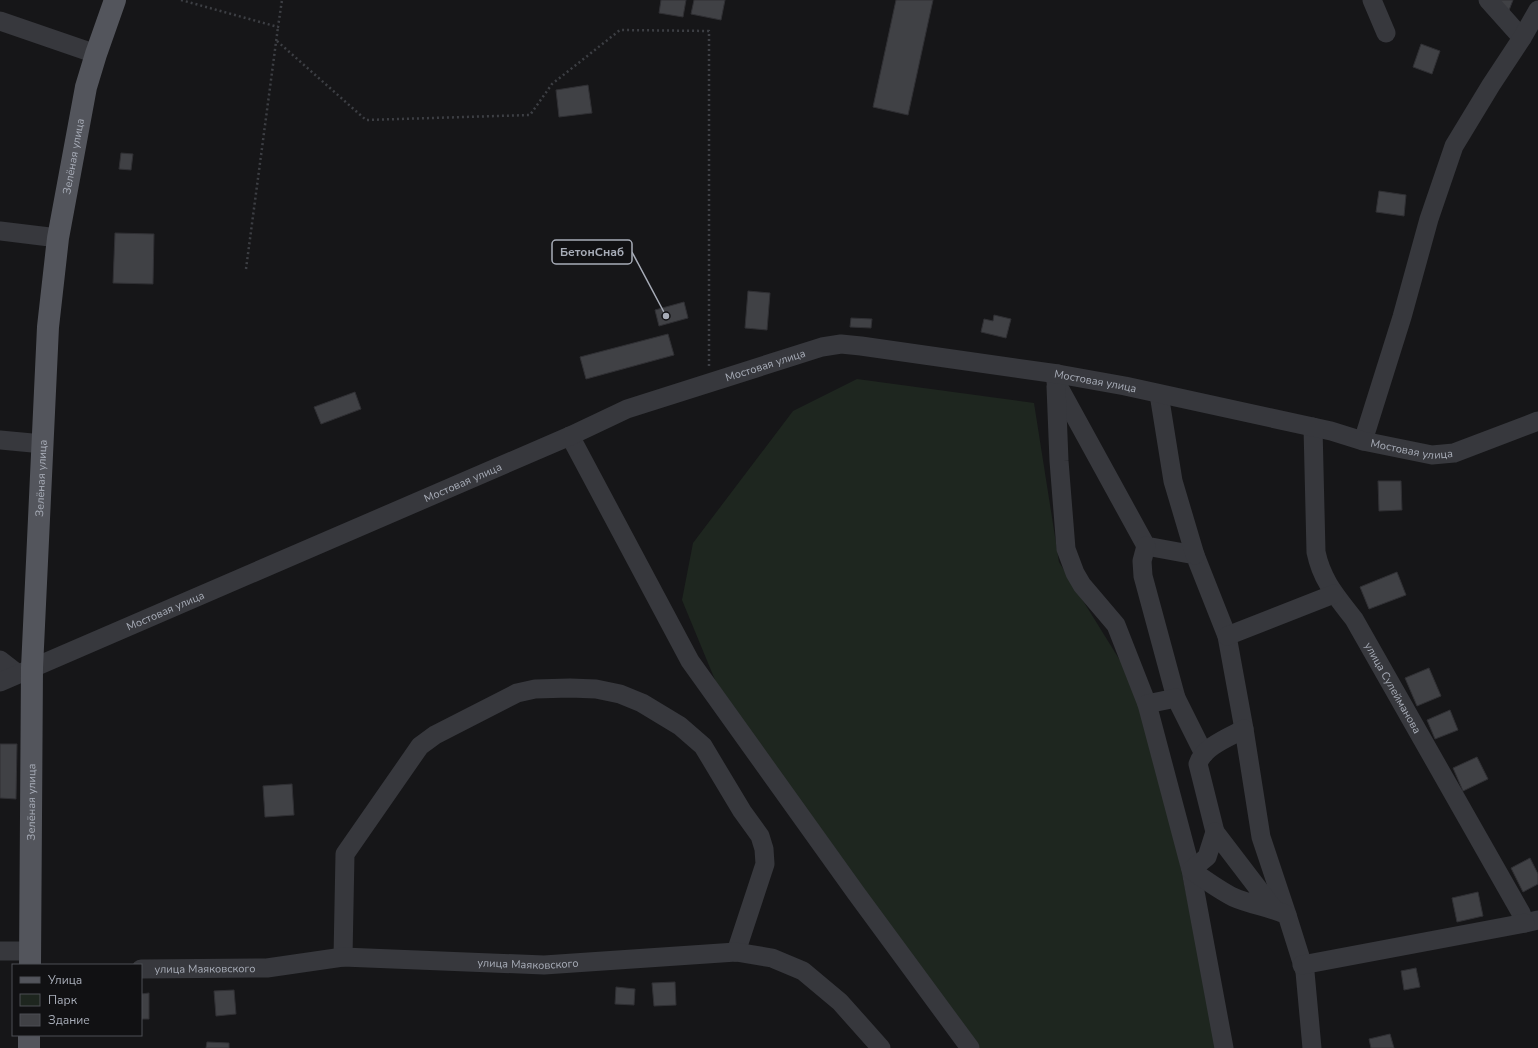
<svg xmlns="http://www.w3.org/2000/svg" width="1538" height="1048" viewBox="0 0 1538 1048" font-family="'Nunito Sans',sans-serif">
  <rect width="100%" height="100%" fill="#161618"/>
  <polygon fill="#1e261f" points="857,379 1034,403 1059,562 1147,704 1218,1048 977,1048 720,692 682,600 693,543 793,411"/>
  <g fill="#404145" stroke="#303034">
    <polygon points="661,0 686,0 683,17 659,13"/>
    <polygon points="694,0 725,0 721,20 691,14"/>
    <polygon points="896,0 933,0 908,115 873,107"/>
    <polygon points="1493,0 1513,0 1508,13"/>
    <polygon points="1421,44 1440,51 1432,74 1413,67"/>
    <polygon points="588,85 592,113 559,117 556,90"/>
    <polygon points="121,153 133,154 131,170 119,169"/>
    <polygon points="1379,191 1406,195 1404,216 1376,212"/>
    <polygon points="115,233 154,234 153,284 113,283"/>
    <polygon points="748,291 770,293 767,330 745,328"/>
    <polygon points="684,302 688,318 659,326 655,310"/>
    <polygon points="994,315 1011,319 1006,338 981,332 984,319 993,321"/>
    <polygon points="851,318 872,319 871,328 850,327"/>
    <polygon points="668,334 674,355 586,379 580,357"/>
    <polygon points="355,392 361,409 321,424 314,407"/>
    <polygon points="1378,481 1401,481 1402,510 1379,511"/>
    <polygon points="1397,572 1406,595 1369,609 1360,587"/>
    <polygon points="1429,668 1441,696 1417,706 1405,678"/>
    <polygon points="1450,710 1458,730 1435,739 1427,720"/>
    <polygon points="0,744 17,744 16,799 0,798"/>
    <polygon points="1477,757 1488,779 1463,791 1453,768"/>
    <polygon points="292,784 294,815 265,817 263,786"/>
    <polygon points="1530,858 1538,874 1538,884 1523,892 1511,868"/>
    <polygon points="1478,892 1483,916 1457,922 1452,898"/>
    <polygon points="1416,968 1420,987 1404,990 1401,971"/>
    <polygon points="675,982 676,1005 654,1006 652,983"/>
    <polygon points="616,987 635,989 634,1005 615,1004"/>
    <polygon points="234,990 236,1014 216,1016 214,991"/>
    <polygon points="149,993 149,1019 141,1019 141,994"/>
    <polygon points="1390,1034 1394,1048 1371,1048 1369,1039"/>
    <polygon points="207,1042 229,1043 229,1048 206,1048"/>
  </g>
  <g fill="none" stroke-linecap="round" stroke-linejoin="round">
    <g stroke="#3d3f44" stroke-width="2.5" stroke-dasharray="2 3" stroke-linecap="butt">
      <polyline points="181,0 278,27 282,0"/>
      <polyline points="277,41 366,120 530,115 552,84 620,30 709,31 709,367"/>
      <polyline points="246,269 278,27"/>
    </g>
    <g stroke="#37383d" stroke-width="19">
      <polyline points="1372,0 1386,33"/>
      <polyline points="1488,0 1522,38"/>
      <polyline points="0,21 96,54"/>
      <polyline points="0,231 58,238"/>
      <polyline points="1058,374 1056,382 1146,546 1195,555 1227,636 1244,729"/>
      <polyline points="1056,386 1059,461 1066,549 1075,573 1082,585 1116,625 1147,704"/>
      <polyline points="1159,394 1173,481 1195,555"/>
      <path id="s1" d="M1313 427 1316 552C1322 581 1337 597 1354 619L1521 913 1525 923 1538 920"/>
      <polyline points="570,436 690,661 856,893 970,1048"/>
      <polyline points="0,440 43,444"/>
      <polyline points="1363,441 1402,317 1429,219 1454,146 1491,85 1522,38 1538,10"/>
      <polyline points="1146,546 1142,561 1143,576 1176,698"/>
      <polyline points="1227,636 1334,594"/>
      <polyline points="0,660 18,674"/>
      <path id="s2" d="M0 682 570 436 627 409 822 347 841 344 861 346 1058 374 1125 386 1331 431 1363 441 1432 455 1454 453 1538 421"/>
      <polyline points="1204,754 1176,698 1147,704 1191,870 1224,1048"/>
      <path d="M1215 832 1198 764C1203 747 1229 737 1244 729L1261 837 1287 915"/>
      <path d="M1273 908 1215 832 1207 857 1191 870C1204 879 1219 890 1233 897 1251 905 1270 907 1287 915L1305 972 1312 1048"/>
      <polyline points="0,951 30,951"/>
      <polyline points="343,957 345,854 420,746 435,735 517,693 535,689 570,688 596,689 620,694 642,703 680,726 703,746 742,811 760,836 764,849 765,864 736,952"/>
      <polyline points="1302,965 1525,923"/>
      <path id="s3" d="M141 969 267 968 343 957 544 965 736 952 772 958 803 971 840 1002 881 1048"/>
    </g>
    <g stroke="#53555c" stroke-width="22">
      <path id="s4" d="M30 965 32 668 48 327 58 238 86 87 96 54 115 0"/>
      <polyline points="29,1048 29,1035"/>
    </g>
  </g>
  <g text-anchor="middle" dominant-baseline="central" stroke-width="4" stroke-linejoin="round" paint-order="stroke">
    <g font-size="11" fill="#a8adb8" stroke="#111113">
      <text stroke="none"><textPath href="#s4" startOffset="811">Зелёная улица</textPath></text>
      <text stroke="none"><textPath href="#s2" startOffset="829">Мостовая улица</textPath></text>
      <text stroke="none"><textPath href="#s2" startOffset="1165">Мостовая улица</textPath></text>
      <text stroke="none"><textPath href="#s2" startOffset="1489">Мостовая улица</textPath></text>
      <text stroke="none"><textPath href="#s4" startOffset="487">Зелёная улица</textPath></text>
      <text stroke="none"><textPath href="#s2" startOffset="504">Мостовая улица</textPath></text>
      <text stroke="none"><textPath href="#s2" startOffset="180">Мостовая улица</textPath></text>
      <text stroke="none"><textPath href="#s1" startOffset="282">улица Сулейманова</textPath></text>
      <text stroke="none"><textPath href="#s4" startOffset="163">Зелёная улица</textPath></text>
      <text stroke="none"><textPath href="#s3" startOffset="388">улица Маяковского</textPath></text>
      <text stroke="none"><textPath href="#s3" startOffset="64">улица Маяковского</textPath></text>
    </g>
  </g>
  <path fill="none" stroke="#a8adb8" stroke-width="1.5" d="M666 316L632 252"/>
  <circle fill="#a8adb8" stroke="#111113" stroke-width="1.5" cx="666" cy="316" r="4"/>
  <rect fill="#111113" stroke="#a8adb8" stroke-width="1.5" x="552" y="240" width="80" height="24" rx="4"/>
  <g font-size="12" text-anchor="middle" font-weight="bold" fill="#a8adb8">
    <text x="592" y="256">БетонСнаб</text>
  </g>
  <rect x="12" y="964" width="130" height="72" fill="#111113" stroke="#4d4f55"/>
  <rect x="20" y="977" width="20" height="6" fill="#53555c" stroke="#4d4f55"/>
  <text x="48" y="984" font-size="12" fill="#a8adb8">Улица</text>
  <rect x="20" y="994" width="20" height="12" fill="#1e261f" stroke="#4d4f55"/>
  <text x="48" y="1004" font-size="12" fill="#a8adb8">Парк</text>
  <rect x="20" y="1014" width="20" height="12" fill="#404145" stroke="#4d4f55"/>
  <text x="48" y="1024" font-size="12" fill="#a8adb8">Здание</text>
</svg>
